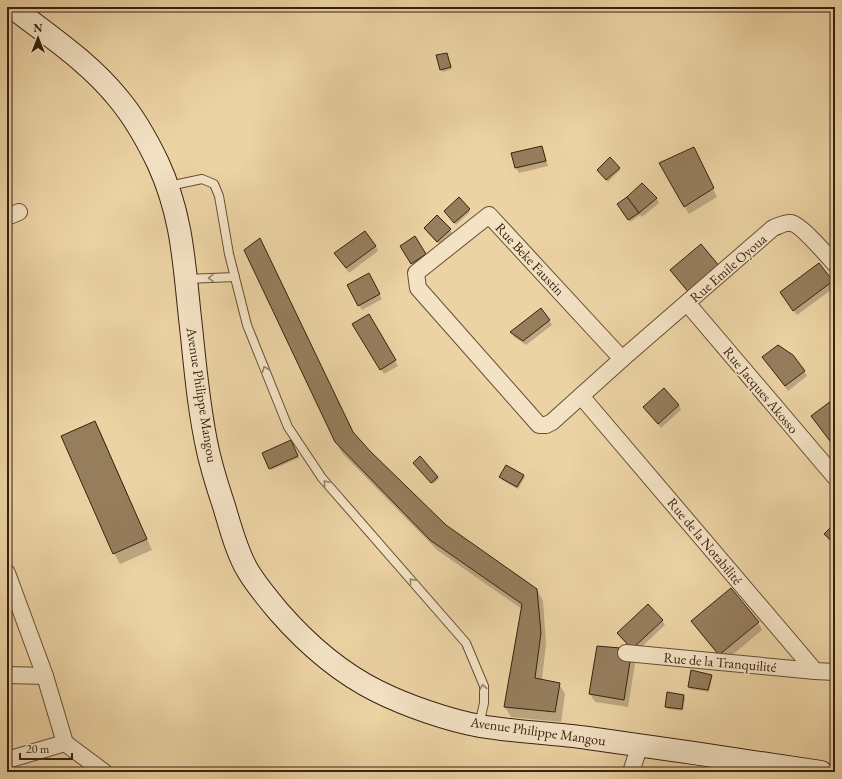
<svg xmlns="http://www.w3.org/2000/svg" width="842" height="779" viewBox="0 0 842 779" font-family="'EB Garamond',serif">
  <rect width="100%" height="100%" fill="#ecd3a4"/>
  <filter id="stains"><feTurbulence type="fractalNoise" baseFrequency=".005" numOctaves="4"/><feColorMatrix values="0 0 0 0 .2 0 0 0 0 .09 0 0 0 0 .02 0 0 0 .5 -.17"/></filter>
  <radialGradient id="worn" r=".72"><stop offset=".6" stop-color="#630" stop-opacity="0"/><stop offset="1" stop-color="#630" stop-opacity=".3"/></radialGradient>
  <g fill="#0003">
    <polygon points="447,54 452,69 443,72 441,69"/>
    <polygon points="541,147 544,152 548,166 519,173 516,168 513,154"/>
    <polygon points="698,156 717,197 689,214 660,164"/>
    <polygon points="619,168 620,170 608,182 599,172"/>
    <polygon points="642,185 657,199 659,203 642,217 640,215 630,222 618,204"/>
    <polygon points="459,199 470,212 456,225 445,211"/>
    <polygon points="425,228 450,230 453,235 441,246 428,233"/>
    <polygon points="414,238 428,259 415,268 404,251"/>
    <polygon points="260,239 355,436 369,452 445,526 537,590 543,601 546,644 542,680 559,684 565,694 561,722 511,717 505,707 522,609 437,550 342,453 336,442"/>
    <polygon points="376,246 378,251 349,273 339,259"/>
    <polygon points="818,265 835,287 797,315 781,293"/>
    <polygon points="368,274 382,299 362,310 348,286"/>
    <polygon points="368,315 398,366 384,374 354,324"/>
    <polygon points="549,320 552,325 526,345 514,337 511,332"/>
    <polygon points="766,362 804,371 807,376 788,391"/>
    <polygon points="679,405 681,410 661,428 644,407"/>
    <polygon points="95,422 101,433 152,550 120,564 114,553"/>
    <polygon points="292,443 299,458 271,470 270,468"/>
    <polygon points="416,465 438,477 439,479 433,484"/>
    <polygon points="523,475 525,477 518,489 502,480 501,477"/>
    <polygon points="835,524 835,546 828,539 825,534"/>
    <polygon points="662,620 665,625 634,654 636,658 628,707 595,702 590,694 632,650 622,639 619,634"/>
    <polygon points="693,622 758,622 762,630 724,662 697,629"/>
    <polygon points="711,675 712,678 709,692 690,689 689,686"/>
    <polygon points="683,696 685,698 683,711 667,709 666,706"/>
  </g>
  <g fill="#967e5d" stroke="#382110">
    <polygon points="447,53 451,67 440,70 436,55"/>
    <polygon points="542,146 546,161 515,168 511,153"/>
    <polygon points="694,147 714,188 684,207 659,163"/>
    <polygon points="610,157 620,168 606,180 597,170"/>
    <polygon points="642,183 657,198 639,213 627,197"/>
    <polygon points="459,197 470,209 454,223 444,211"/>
    <polygon points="627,197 639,213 628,220 617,204"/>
    <polygon points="437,215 451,229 437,242 424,228"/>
    <polygon points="365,231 376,246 346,268 334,253"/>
    <polygon points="415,236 426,254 411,264 400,246"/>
    <polygon points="260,238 353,432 370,451 446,525 537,589 541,633 535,678 560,683 555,712 504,707 522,604 430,540 335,442 244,250"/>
    <polygon points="701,244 721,268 690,294 670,270"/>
    <polygon points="819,263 833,281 793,311 780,292"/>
    <polygon points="369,273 380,294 358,306 347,285"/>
    <polygon points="541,308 550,320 523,341 510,332"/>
    <polygon points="369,314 396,360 380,370 352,324"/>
    <polygon points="778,345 793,355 805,371 785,386 762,357"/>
    <polygon points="664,388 679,405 658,424 643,407"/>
    <polygon points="831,401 835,407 835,444 833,445 811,416"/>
    <polygon points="95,421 147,539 113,554 61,436"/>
    <polygon points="291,440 298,456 269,469 262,453"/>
    <polygon points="420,456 438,477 431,483 413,463"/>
    <polygon points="506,465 524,475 517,487 499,477"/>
    <polygon points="835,523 835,544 824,534"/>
    <polygon points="731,588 759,622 719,655 691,621"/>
    <polygon points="648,604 663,620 632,649 617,633"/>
    <polygon points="597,646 632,649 624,700 589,694"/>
    <polygon points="691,670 712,675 708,690 688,687"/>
    <polygon points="835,686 835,714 831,713"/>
    <polygon points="667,692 684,695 682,709 665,707"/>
  </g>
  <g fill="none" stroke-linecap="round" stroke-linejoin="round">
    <g stroke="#654e35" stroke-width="10">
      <g id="lane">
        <polyline points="169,186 202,179 214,184 219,196 229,254 247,325 288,427 322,478 466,643 484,686 484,703 479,725"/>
        <polyline points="186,279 235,277"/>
      </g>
    </g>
    <g stroke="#654e35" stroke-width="18">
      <g id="street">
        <polygon points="489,215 622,359 552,422 546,425 539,425 418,288 416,273"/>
        <polyline points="7,217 19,212"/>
        <polyline points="687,303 835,477"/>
        <path d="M622 359 773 228C779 226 785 222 791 223 800 224 827 255 835 264"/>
        <polyline points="581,396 815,671 835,672"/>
        <polyline points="7,573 45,676 65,743 104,772"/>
        <polyline points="626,653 815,671"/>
        <polyline points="7,675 45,676"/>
        <polyline points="7,760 65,743"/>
        <polyline points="631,772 640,745"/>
      </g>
    </g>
    <g stroke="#382110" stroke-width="24">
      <path id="secondary" d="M12 7C48 35 89 62 118 98 134 117 147 140 158 163 182 215 184 262 190 318 195 362 198 407 208 451 212 469 218 488 224 506 230 526 237 553 248 571 257 586 268 599 279 612 307 644 339 672 377 691 407 706 448 720 480 726 516 732 552 733 588 738 666 749 743 760 821 772"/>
    </g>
    <use href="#lane" stroke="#f3e2c4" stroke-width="8"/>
    <use href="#street" stroke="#f3e2c4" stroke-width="16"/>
    <use href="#secondary" stroke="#f3e2c4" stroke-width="22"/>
  </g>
  <defs><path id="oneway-chevron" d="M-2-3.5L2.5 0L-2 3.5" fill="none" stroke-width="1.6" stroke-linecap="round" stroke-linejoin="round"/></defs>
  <g stroke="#96826a">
    <use href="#oneway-chevron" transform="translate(211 278) rotate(178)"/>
    <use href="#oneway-chevron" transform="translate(265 369) rotate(-112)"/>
    <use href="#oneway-chevron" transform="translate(326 483) rotate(-131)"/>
    <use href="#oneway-chevron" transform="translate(412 581) rotate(-131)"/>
    <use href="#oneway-chevron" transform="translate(483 687) rotate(-100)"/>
  </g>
  <g text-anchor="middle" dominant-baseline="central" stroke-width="3" stroke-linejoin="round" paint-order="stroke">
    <g font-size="14" fill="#382110" stroke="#f3e2c4">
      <text transform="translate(530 259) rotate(47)">Rue Beke Faustin</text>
      <text transform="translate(728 268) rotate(-41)">Rue Emile Oyoua</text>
      <text transform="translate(761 390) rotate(50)">Rue Jacques Akosso</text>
      <text transform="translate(202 395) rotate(81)">Avenue Philippe Mangou</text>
      <text transform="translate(705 541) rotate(50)">Rue de la Notabilité</text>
      <text transform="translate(720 662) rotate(5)">Rue de la Tranquilité</text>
      <text transform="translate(538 731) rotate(8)">Avenue Philippe Mangou</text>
    </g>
  </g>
  <rect width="842" height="779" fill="none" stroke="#ecd3a4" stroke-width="24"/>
  <rect x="8" y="8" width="826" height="763" fill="none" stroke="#382110" stroke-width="2"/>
  <rect x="12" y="12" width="818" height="755" fill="none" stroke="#382110"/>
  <g transform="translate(38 38)" stroke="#f3e2c4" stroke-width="3" paint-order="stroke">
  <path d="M0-3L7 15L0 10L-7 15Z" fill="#382110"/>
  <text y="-6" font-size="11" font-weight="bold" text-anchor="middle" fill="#382110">N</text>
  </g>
  <path d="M20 753v6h52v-6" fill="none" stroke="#382110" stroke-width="2"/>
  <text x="26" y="753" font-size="12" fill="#382110" stroke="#f3e2c4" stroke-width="3" paint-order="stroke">20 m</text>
  <rect width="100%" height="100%" filter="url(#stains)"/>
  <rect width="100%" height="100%" fill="url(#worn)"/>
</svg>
